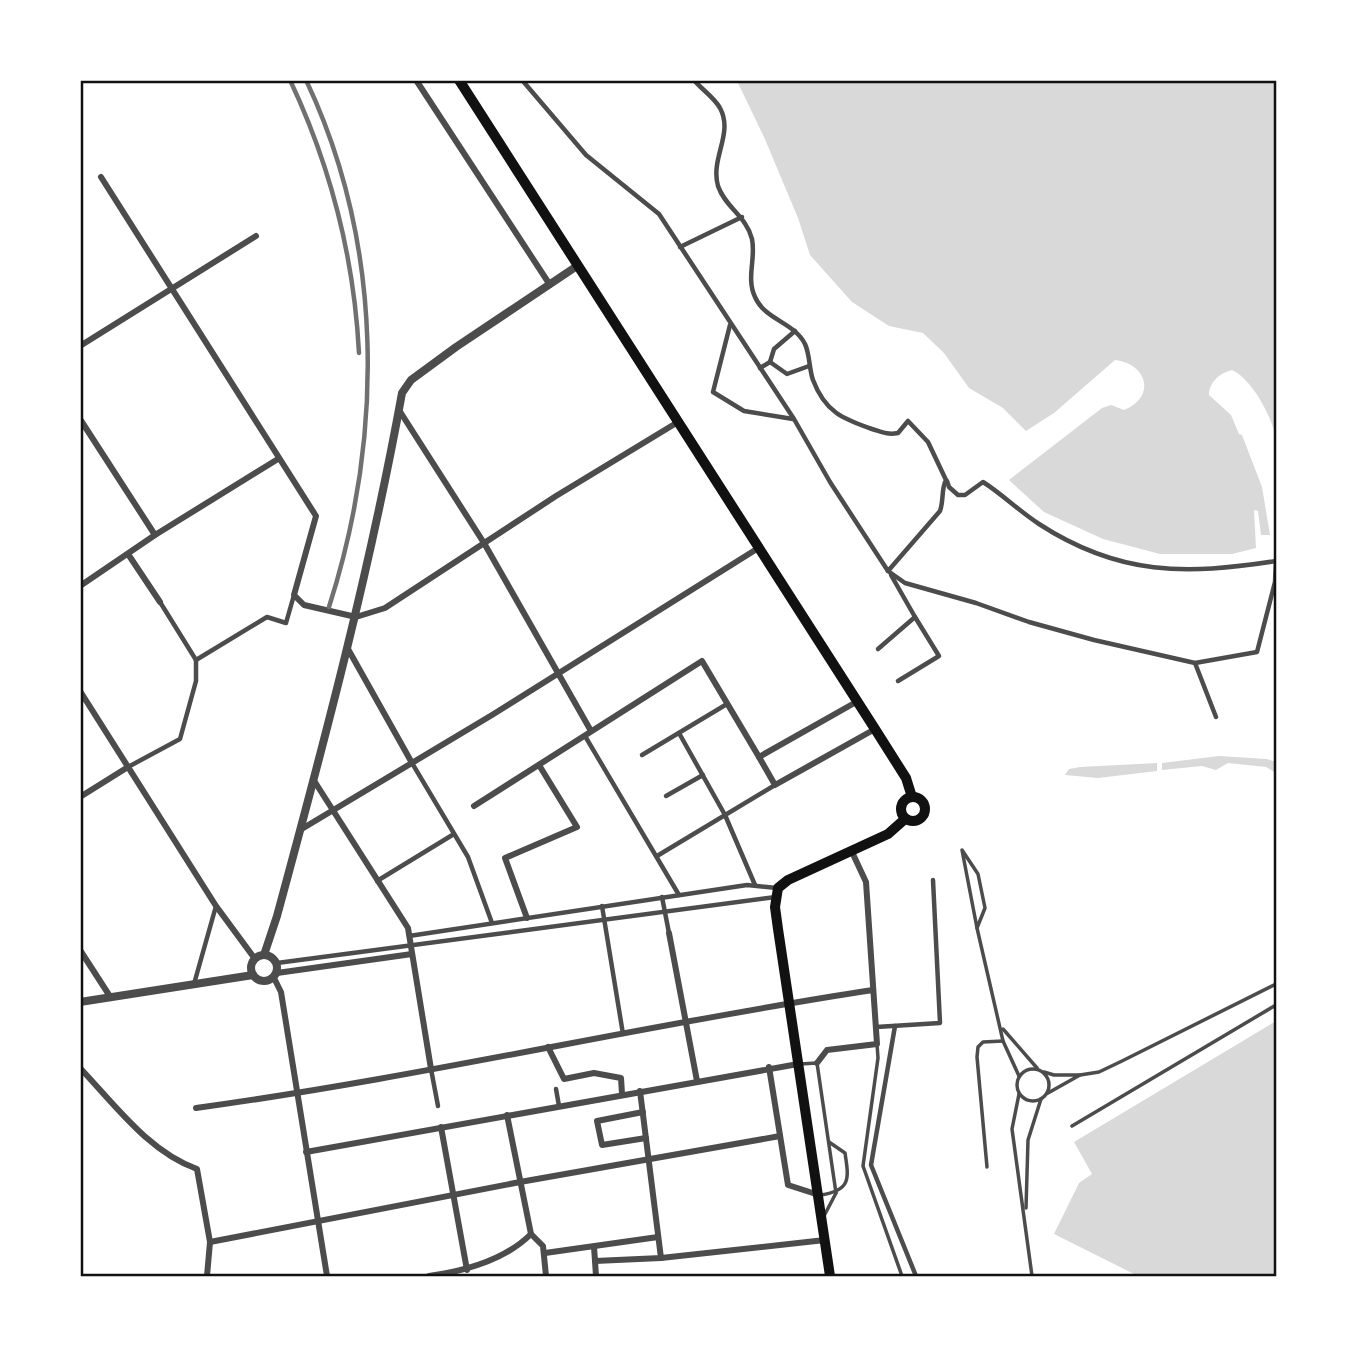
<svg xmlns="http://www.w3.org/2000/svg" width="1357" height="1357" viewBox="0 0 1357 1357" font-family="Rubik,sans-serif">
  <rect width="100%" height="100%" fill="#fff"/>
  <g fill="#d9d9d9">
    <path d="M737 81H1276V436C1270 415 1253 380 1232 370 1219 373 1209 383 1209 395L1231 415 1239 434 1242 435 1262 487 1270 535H1261L1258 511 1254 510 1256 548 1232 554H1160L1103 539 1044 512 1009 480 1102 408 1111 405 1124 410C1156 397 1148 364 1115 360L1054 413 1026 431 1003 408 969 388 944 353 923 333 889 326 852 302 810 255 798 218 764 137Z"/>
    <polygon points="1219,756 1267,759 1276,762 1276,773 1266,767 1228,763 1216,770 1202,766 1162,770 1162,763"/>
    <polygon points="1157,763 1157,771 1098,778 1065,775 1069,769 1080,767"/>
    <polygon points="1276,1021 1276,1276 1138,1276 1054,1234 1079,1183 1092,1174 1074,1142"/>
  </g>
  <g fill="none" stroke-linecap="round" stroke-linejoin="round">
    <g stroke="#4c4c4c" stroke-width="3.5">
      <polygon points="962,850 978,874 985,908 977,928"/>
      <polyline points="977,928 1003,1041 1019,1076"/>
      <polyline points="1003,1029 1037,1068"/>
      <polyline points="877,1044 878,1058 863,1166 902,1276"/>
      <polyline points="800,1064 817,1063 836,1193"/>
      <circle cx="1033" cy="1085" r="16"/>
      <polyline points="1044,1072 1054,1075 1080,1075 1048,1093"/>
      <polyline points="1080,1075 1099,1072 1122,1061 1276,984"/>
      <polyline points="1019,1094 1012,1129 1032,1276"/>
      <polyline points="1072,1126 1276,1005"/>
      <polyline points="987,1167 977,1057 978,1047 983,1042 1003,1041"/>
      <path d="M821 1195C851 1190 849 1179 845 1153L829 1142"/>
      <polyline points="1026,1208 1028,1140 1041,1099"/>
      <polyline points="824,1216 836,1193"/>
    </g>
    <g stroke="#4c4c4c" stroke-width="4.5">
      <path d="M522 80 586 155 659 214 794 419 830 482 888 571 940 511C944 500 941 489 946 480L928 442 908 421 898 433C887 435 882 432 872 429 843 419 825 412 813 380 809 369 810 355 805 344 794 322 765 320 755 297 746 278 756 259 752 239 747 217 725 207 718 186 710 158 734 134 720 108 713 96 702 90 694 80"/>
      <polyline points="680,247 742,217"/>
      <polyline points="730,325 713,392 744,411 793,419"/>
      <polyline points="770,362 787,374 809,366"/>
      <polyline points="760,368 770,362 774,349 795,331"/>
      <path d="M947 481 949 487 958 495H965L983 482C1002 494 1019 511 1039 524 1119 576 1186 575 1276 561L1275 582 1257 652 1195 663"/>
      <polyline points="888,571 905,583 976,603 1029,622 1094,640 1195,663 1216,717"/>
      <polyline points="160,602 196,660 267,617 286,623 294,595"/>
      <polyline points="878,649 915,617 891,575"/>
      <polyline points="898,681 939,656 915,617"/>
      <polyline points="679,733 725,815 755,885"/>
      <polyline points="585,736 679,895"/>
      <polyline points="642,755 727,704"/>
      <polyline points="412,763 468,857 492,923"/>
      <polyline points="128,767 180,739 196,681 196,660"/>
      <polyline points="666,796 703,775"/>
      <polyline points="657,856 775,785"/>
      <polyline points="377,881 454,834"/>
      <polyline points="662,897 669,933"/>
      <polyline points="602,906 623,1034"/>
      <polyline points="409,936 747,885 777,888"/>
      <polyline points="277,963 776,897"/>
      <polyline points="194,984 216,906"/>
      <polyline points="895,1026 871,1165 916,1276"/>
      <polyline points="876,1027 940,1023 933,880"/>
      <polyline points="431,1069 438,1106"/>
      <polyline points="556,1089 559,1106"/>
    </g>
    <g stroke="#4c4c4c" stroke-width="6">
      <polyline points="403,80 408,80"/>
      <polyline points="416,80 550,285"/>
      <polyline points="101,177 316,516 294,595 304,605 356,617 385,608 556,496 678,422"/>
      <polyline points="80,346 256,236"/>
      <polyline points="399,410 484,543 591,731"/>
      <polyline points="80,419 155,535"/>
      <polyline points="128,554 160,602"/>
      <polyline points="80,586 155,535 278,459"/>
      <polyline points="348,649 412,763"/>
      <polyline points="80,691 216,906 255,959"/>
      <polyline points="858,701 759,757 775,785 875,729"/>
      <polyline points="313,779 408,928 431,1069"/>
      <polyline points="80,797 128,767"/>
      <polyline points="474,806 702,661 759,757"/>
      <polyline points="300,830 492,715 760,547"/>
      <polyline points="527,918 505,858 577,827 539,765"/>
      <polyline points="669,933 697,1081"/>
      <polyline points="80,950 111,998"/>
      <polyline points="277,973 412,954"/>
      <polyline points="274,978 281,992 327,1276"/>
      <polyline points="548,1047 564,1079 594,1073 621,1078 622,1094"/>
      <polyline points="817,1063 827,1050 877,1044 866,882 852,852"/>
      <polyline points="769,1067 788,1185 819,1195"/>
      <path d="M80 1068C115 1105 149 1152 197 1169L210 1242 207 1276"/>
      <polyline points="640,1091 661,1258"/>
      <path d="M196 1108C423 1077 647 1024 873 990"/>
      <polyline points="643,1112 597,1121 602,1145 646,1138"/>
      <polyline points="507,1115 531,1234"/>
      <polyline points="441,1127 467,1270"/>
      <polyline points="306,1152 798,1064"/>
      <polyline points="210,1242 520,1182 780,1136"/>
      <polyline points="594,1247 595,1261 661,1258 825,1240"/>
      <polyline points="545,1253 658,1237"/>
      <polyline points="595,1261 596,1276"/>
      <path d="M429 1276C465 1271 505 1260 531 1234L543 1246 546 1276"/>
    </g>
    <g stroke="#4c4c4c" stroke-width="8">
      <circle cx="264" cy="968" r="13"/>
      <path d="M264 955 277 916C324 743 370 570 402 393L411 380 456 347 577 266"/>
      <polyline points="80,1002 253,975"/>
    </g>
    <g stroke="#111" stroke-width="10">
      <polyline points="459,80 875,729 906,778 912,797"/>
      <circle cx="913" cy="809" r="12"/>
      <polyline points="830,1276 778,929 775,907 778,888 788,880 888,834 905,819"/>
    </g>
    <g stroke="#707070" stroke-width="4.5">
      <path d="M290 80C331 167 354 257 359 353"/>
      <path d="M306 80C384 245 384 435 329 607"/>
    </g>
  </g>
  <rect width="1357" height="1357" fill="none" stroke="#ffffff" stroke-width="164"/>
  <rect x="82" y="82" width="1193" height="1193" fill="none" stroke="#111" stroke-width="2.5"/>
</svg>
